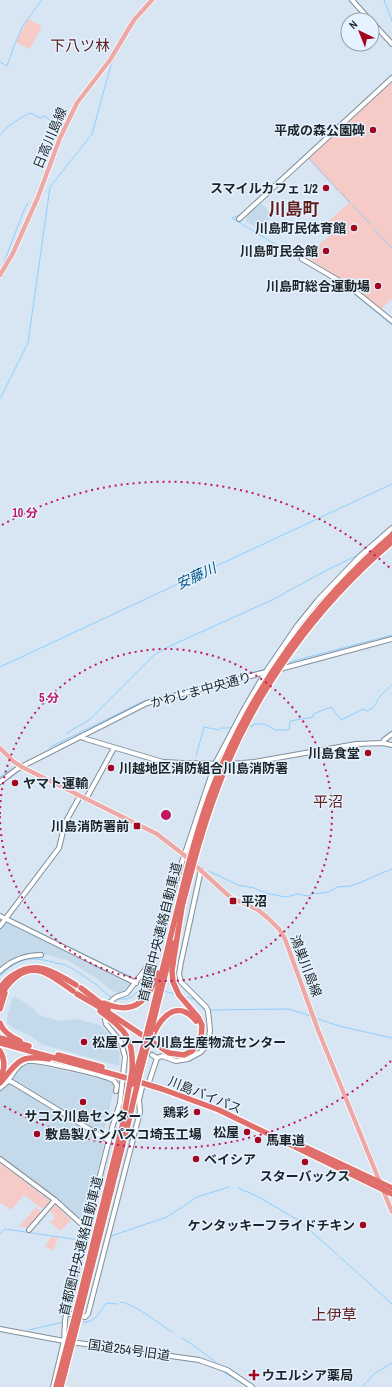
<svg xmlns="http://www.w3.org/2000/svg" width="392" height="1387" viewBox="0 0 392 1387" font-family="'Archivo Narrow','Noto Sans JP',sans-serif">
  <rect width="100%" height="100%" fill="#d7e6f2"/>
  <g fill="#c4daeb">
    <polygon points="261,203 273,216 260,230 247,222 246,217"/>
    <polygon points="0,919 11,924 131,982 131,986 128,991 120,994 117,993 109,989 99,980 69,961 40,953 18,956 5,964 0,969"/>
    <polygon points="15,996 33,1008 39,1015 60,1021 76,1019 100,1025 117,1043 120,1054 119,1066 41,1044 34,1038 12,1027 7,1023 7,1017 12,998"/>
    <polygon points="29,1063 111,1081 115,1085 102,1140 104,1145 86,1218 79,1220 55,1197 0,1155 0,1090 5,1087 19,1068 24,1065"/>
  </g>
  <g fill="#f6cac6">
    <polygon points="28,19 42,26 30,49 16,42"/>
    <polygon points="392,82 392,299 381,309 354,287 306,257 329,236 322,227 349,203 308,159"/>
    <polygon points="150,761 157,764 163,770 156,775 146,766"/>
    <polygon points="0,1163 50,1201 50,1202 44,1208 41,1208 26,1196 23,1196 11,1210 1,1203 0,1204"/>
    <polygon points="56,1205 71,1220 60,1231 49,1221 50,1220 53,1221 55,1216 50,1211"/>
    <polygon points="36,1207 41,1212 28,1227 19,1227"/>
    <polygon points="51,1237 58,1238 53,1251 45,1246"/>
  </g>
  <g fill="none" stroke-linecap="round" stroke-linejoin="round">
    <g stroke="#8fcfff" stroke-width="1">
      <polyline points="384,0 392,21"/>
      <polyline points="133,26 137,20"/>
      <polyline points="0,62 7,66 14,46 23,25 42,0"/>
      <path d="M0 135C8 125 18 119 30 113L41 118 44 116 62 128"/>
      <polyline points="309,158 338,190"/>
      <polyline points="341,192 350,203"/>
      <polyline points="264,193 308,153"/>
      <polyline points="353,206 370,224"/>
      <polyline points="240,215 232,218 301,260"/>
      <polyline points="373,228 392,248"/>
      <polyline points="3,265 24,210 28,203"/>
      <polyline points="323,273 353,293 392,325"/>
      <polyline points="0,399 28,343 50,187 92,134 112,61"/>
      <polyline points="286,663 392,635"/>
      <polyline points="0,667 392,484"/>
      <path d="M247 727 253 726 254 724H265L275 730H289L290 721 313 717V714L331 707 341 720 363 709 367 711C377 707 376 700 382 694 385 691 389 688 392 685"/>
      <polyline points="67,733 89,720 154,655 170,646 272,600 327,570 358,555 379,537"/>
      <polyline points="50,747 144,701 266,669"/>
      <polyline points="196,756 204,727 219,730 221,728 232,728"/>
      <polyline points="0,777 11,768"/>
      <polyline points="209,871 238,885 254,888 269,894 286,897 298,894 308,896 312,894 329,892 337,887 351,886 362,882 377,875 392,869"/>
      <polyline points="19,923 135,979"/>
      <path d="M0 976C18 958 29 956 53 962 57 964 61 963 65 965 75 969 85 977 94 983 101 987 105 995 113 998"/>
      <polyline points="138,981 143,986 148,988"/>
      <polyline points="163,991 175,994"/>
      <polyline points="182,996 194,999 204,1010 206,1010"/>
      <polyline points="116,999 127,999 133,996 142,987"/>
      <polyline points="209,1010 288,1009 311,1016"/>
      <polyline points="315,1018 339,1026 392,1038"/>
      <polyline points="238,1188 257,1196 298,1220 338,1255"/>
      <polyline points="0,1233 5,1229 80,1240"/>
      <polyline points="111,1236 167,1217 197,1197 229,1187"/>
      <polyline points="100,1243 104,1241"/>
      <polyline points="340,1257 392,1304"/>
      <polyline points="120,1303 123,1302 140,1310 172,1332"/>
      <path d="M83 1322C96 1323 100 1311 106 1303L117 1304"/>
      <polyline points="29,1330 63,1322"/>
      <polyline points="182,1338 190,1343 216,1362"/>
      <polyline points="222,1371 248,1387"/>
      <polyline points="362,1387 374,1374 392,1363"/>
    </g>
    <polyline stroke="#b2bfc9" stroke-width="4" stroke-dasharray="4 2" stroke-linecap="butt" points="126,1052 152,1055"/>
    <g stroke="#808e99" stroke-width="6">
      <g id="secondary">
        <polyline points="352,0 370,20"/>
        <polyline points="372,22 392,44"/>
        <polyline points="239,219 392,78"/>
        <polyline points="302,259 350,287 392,321"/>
        <polyline points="280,669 392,639"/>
        <polyline points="81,737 86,739 163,762 183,763 231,764 254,762 356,744 383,743 392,745"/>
        <polyline points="383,743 384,740 392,734"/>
        <polyline points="0,782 17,769 147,703 266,672"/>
        <polyline points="86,799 114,748"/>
        <polyline points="0,916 136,983"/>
        <polyline points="0,926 59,848 65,823 80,796"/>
        <path d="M0 971C12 960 24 955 41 955"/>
        <polyline points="110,1002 116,997 127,993 151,962 165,913 215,764 244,709 265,673 297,626 318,600 360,556 392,528"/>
        <polyline points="152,1055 157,1058"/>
        <path d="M8 1081C13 1073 18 1064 27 1061 35 1059 104 1075 113 1080 115 1081 115 1083 117 1085L116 1091"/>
        <polyline points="149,1082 157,1058 162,1056 176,1061 188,1059 201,1052 206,1046 209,1037 210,1030 208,1011 206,1007 181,982 179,974 181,962 201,870"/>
        <polyline points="0,1088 8,1081 12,1082 109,1141"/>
        <polyline points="0,1159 55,1200 87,1229"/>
        <polyline points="29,1230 55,1200"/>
        <polyline points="66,1313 85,1317 88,1314 140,1112 139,1100 143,1083"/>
        <polyline points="0,1329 64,1341 199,1360 227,1370 252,1387"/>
        <polyline points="53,1387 64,1341 65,1320 68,1303 112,1128 120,1103 125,1057 121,1042 106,1024 105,1019"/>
      </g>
    </g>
    <g stroke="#fff" stroke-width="6">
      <g id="primary">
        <polyline points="0,275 13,253 38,197 60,138 77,103 110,60 134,20 152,0"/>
        <polyline points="0,748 13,761 22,767 157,834 184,855 230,897 258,910 269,919 279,929 285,939 318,1030 392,1212"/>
      </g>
    </g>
    <g stroke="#fff" stroke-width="8">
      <g id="highway">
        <polyline points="183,903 192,869"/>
        <polyline points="81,988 108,1009"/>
        <path d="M0 989C3 983 8 978 13 975 36 959 55 972 76 985"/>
        <polyline points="77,994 103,1009 169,1053 184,1055 192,1051 201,1040 202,1025 198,1017 179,995 173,982 172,971 174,957 183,901"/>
        <path d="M0 996C9 982 21 967 40 971 50 973 64 985 73 991"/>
        <path d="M104 1003C134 1016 148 1001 158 973"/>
        <polyline points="0,1009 5,993"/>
        <path d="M100 1011C126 1031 134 1037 132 1071"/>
        <path d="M0 1023C3 1032 11 1037 20 1041"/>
        <polyline points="148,1028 188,866"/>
        <polyline points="151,1031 173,943"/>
        <path d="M154 1033C163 1014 179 1000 196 1021"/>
        <polyline points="0,1038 29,1046"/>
        <polyline points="0,1043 123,1077 162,1089 219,1110 392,1194"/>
        <path d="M0 1051C5 1060 6 1068 0 1077"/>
        <polyline points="58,1055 102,1067"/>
        <polyline points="136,1072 144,1044"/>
        <polyline points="140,1073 147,1047"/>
        <path d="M0 1083C18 1062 19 1054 49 1059"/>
        <polyline points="288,1139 392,1188"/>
        <polyline points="76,1312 122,1127"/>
        <polyline points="80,1313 127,1128"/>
      </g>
    </g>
    <use href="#secondary" stroke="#fff" stroke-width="4"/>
    <use href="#primary" stroke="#eca9a6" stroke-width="4.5"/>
    <use href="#highway" stroke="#e06f6b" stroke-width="5.5"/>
    <g stroke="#fff" stroke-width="8" stroke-linecap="butt">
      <g id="highway-bridge">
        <path d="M188 866C196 836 204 807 216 779 254 685 315 601 392 535"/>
        <path d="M192 869C200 839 209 810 220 782 256 689 317 606 392 542"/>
        <polyline points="144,1044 148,1028"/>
        <polyline points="147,1047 151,1031"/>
        <polyline points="133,1084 136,1072"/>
        <polyline points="122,1127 132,1071"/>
        <polyline points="127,1128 140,1073"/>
        <polyline points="56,1387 76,1312"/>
        <polyline points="61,1387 80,1313"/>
      </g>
    </g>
    <use href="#highway-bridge" stroke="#e06f6b" stroke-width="5.5"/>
  </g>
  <g fill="none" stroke="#c2185b" stroke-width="2" stroke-dasharray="2 4">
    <path d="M0 814A166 166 0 1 1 0 816"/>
    <path d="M391 1061A333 333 0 0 1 2 1105M2 525A333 333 0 0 1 391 569"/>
  </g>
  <g fill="#a3051f" stroke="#e4f3ff" stroke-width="1.5">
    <circle cx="373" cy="130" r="4"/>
    <circle cx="326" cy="188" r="4"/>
    <circle cx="354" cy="228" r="4"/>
    <circle cx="326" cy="251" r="4"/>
    <circle cx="378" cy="286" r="4"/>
    <circle cx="368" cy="753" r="4"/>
    <circle cx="111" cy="768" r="4"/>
    <circle cx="15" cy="783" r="4"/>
    <rect x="133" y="822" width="8" height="8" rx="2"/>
    <rect x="229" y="897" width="8" height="8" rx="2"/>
    <circle cx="84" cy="1042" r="4"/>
    <circle cx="83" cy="1102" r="4"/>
    <circle cx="197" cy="1112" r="4"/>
    <circle cx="247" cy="1132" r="4"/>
    <circle cx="37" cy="1134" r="4"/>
    <circle cx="258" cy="1140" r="4"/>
    <circle cx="196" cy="1159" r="4"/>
    <circle cx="305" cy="1162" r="4"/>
    <circle cx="363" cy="1225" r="4"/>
    <path d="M252 1369h4v4h4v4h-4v4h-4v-4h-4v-4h4z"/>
  </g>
  <g text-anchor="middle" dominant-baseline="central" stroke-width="3" stroke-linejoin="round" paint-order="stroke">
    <g font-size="13" font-weight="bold" fill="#1d2327" stroke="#e4f3ff" text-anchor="end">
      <text x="365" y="130">平成の森公園碑</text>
      <text x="318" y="188">スマイルカフェ 1/2</text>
      <text x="346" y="228">川島町民体育館</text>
      <text x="318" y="251">川島町民会館</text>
      <text x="370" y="286">川島町総合運動場</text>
      <text x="360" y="753">川島食堂</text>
      <text x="119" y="768" text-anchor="start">川越地区消防組合川島消防署</text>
      <text x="23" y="783" text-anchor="start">ヤマト運輸</text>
      <text x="129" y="826">川島消防署前</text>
      <text x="241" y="901" text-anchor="start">平沼</text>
      <text x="92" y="1042" text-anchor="start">松屋フーズ川島生産物流センター</text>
      <text x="189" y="1112">鶏彩</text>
      <text x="83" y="1116" text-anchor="middle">サコス川島センター</text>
      <text x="239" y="1132">松屋</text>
      <text x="45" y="1134" text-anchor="start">敷島製パンパスコ埼玉工場</text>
      <text x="266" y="1140" text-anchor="start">馬車道</text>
      <text x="204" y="1159" text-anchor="start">ベイシア</text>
      <text x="305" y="1176" text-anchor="middle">スターバックス</text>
      <text x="355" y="1225">ケンタッキーフライドチキン</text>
      <text x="262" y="1375" text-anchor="start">ウエルシア薬局</text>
    </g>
    <g font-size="13" fill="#1d2327" stroke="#e4f3ff">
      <text transform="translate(50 138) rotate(-67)">日高川島線</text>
      <text transform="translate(201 690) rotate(-15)">かわじま中央通り</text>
      <text transform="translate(160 932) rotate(-76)">首都圏中央連絡自動車道</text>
      <text transform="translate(306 966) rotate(69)">鴻巣川島線</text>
      <text transform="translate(205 1095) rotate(22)">川島バイパス</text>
      <text transform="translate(81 1246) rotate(-76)">首都圏中央連絡自動車道</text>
      <text transform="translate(129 1350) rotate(8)">国道254号旧道</text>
    </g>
    <g font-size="14" font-style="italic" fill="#065581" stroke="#e4f3ff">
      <text transform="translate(196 576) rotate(-25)">安藤川</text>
    </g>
    <g font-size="15" fill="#621d1d" stroke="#e4f3ff">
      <text x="80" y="45">下八ツ林</text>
      <text x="328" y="801">平沼</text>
      <text x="334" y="1314">上伊草</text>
    </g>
    <g font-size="17" font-weight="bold" fill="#621d1d" stroke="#e4f3ff">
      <text x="294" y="208">川島町</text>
    </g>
  </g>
  <circle cx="166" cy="815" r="6" fill="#c2185b" stroke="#e4f3ff" stroke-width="2"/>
  <g font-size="12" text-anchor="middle" font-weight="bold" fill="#c2185b" stroke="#e4f3ff" stroke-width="3" stroke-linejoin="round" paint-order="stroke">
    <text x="25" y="517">10 分</text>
    <text x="49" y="702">5 分</text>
  </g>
  <g transform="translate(360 32) rotate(317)"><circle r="19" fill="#e4f3ff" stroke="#94a0a9"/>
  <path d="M0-3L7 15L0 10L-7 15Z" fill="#a3051f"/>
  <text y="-6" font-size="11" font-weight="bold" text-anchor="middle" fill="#1d2327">N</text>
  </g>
</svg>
